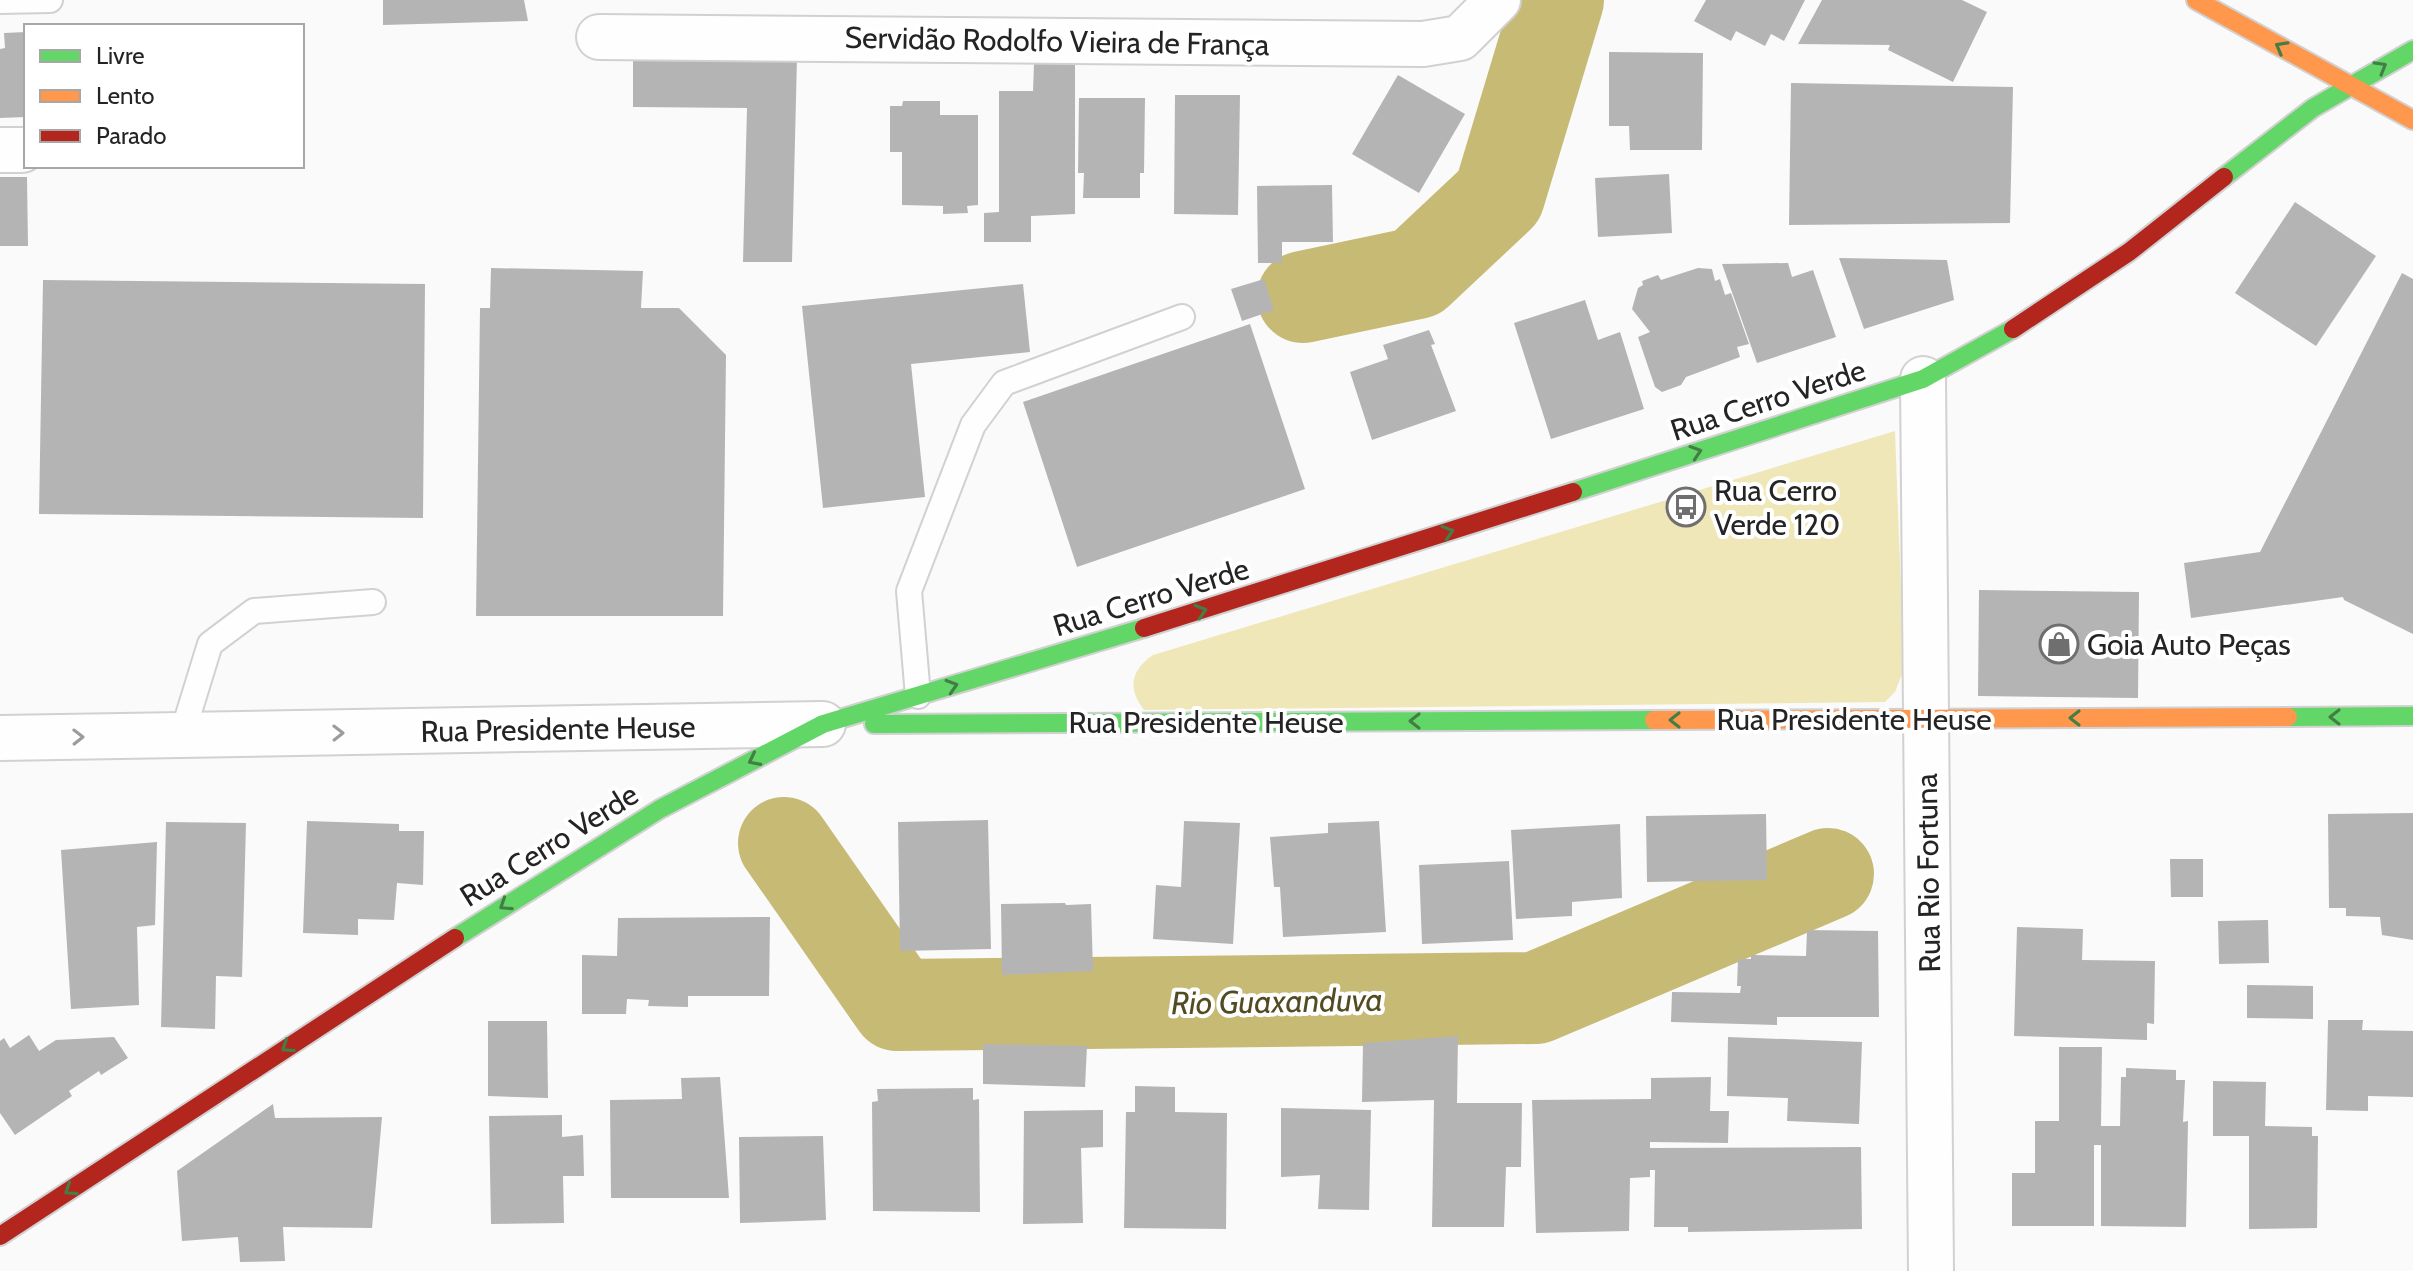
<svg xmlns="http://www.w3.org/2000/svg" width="2413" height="1271" viewBox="0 0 2413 1271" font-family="Cabin,sans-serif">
  <rect width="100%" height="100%" fill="#fafafb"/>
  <path fill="#f0e7b9" d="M1895 431 1904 669 1895 692 1885 702 1144 710C1127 688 1131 670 1153 655Z"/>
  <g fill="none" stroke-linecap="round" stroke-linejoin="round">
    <g stroke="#c6ba75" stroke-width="92">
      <polyline points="1303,297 1417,273 1499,196 1558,0"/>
      <polyline points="784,843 897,1005 1536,998 1828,874"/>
    </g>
  </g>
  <g fill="#b5b4b5">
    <polygon points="383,0 524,0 528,21 383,25"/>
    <polygon points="1706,0 1805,0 1784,41 1771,34 1765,46 1736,31 1731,41 1694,21"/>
    <polygon points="1822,0 1962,0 1987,12 1953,82 1888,50 1890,45 1798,44"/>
    <polygon points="26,32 26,117 0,118 0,49 5,48 4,33"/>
    <polygon points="1609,52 1703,53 1702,150 1630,150 1629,126 1609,126"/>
    <polygon points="633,56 797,58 792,262 743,262 747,108 633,107"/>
    <polygon points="1034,64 1075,64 1075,214 1031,216 1031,242 984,242 984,213 999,212 999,91 1033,91"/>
    <polygon points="1398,75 1465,114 1419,193 1352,154"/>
    <polygon points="1791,83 2013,87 2010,223 1789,225"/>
    <polygon points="1175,95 1240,95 1238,215 1174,214"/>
    <polygon points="1079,98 1145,98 1144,173 1140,173 1140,198 1083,198 1084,173 1078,173"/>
    <polygon points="903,101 940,101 940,115 978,115 978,205 967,206 968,213 943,214 943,206 902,205 902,152 890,152 890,106 902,106"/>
    <polygon points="1669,174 1672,233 1598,237 1595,178"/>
    <polygon points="0,177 27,177 28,246 0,246"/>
    <polygon points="1332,185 1333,242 1282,242 1282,263 1258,263 1257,186"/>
    <polygon points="2295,202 2376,256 2316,346 2235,293"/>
    <polygon points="1839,258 1947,260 1954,300 1864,329"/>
    <polygon points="1788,263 1792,277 1813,270 1836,337 1757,363 1722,264"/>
    <polygon points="491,268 643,271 641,308 679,308 726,355 723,616 476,616 480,308 490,308"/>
    <polygon points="1698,268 1712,269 1715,281 1720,279 1725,295 1731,293 1749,344 1737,347 1740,357 1686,377 1681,385 1662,392 1655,387 1638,337 1650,332 1632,309 1638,288 1643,285 1642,281 1658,275 1661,280"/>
    <polygon points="2402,273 2413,279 2413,634 2344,600 2343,597 2191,618 2184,563 2260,552"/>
    <polygon points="1264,279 1274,310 1242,321 1231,289"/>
    <polygon points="43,280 425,284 423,518 39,514"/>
    <polygon points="1023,284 1030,352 911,364 925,497 823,508 802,306"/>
    <polygon points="1585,300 1598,340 1620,332 1644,409 1551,439 1514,323"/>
    <polygon points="1250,324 1305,489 1077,567 1023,402"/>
    <polygon points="1429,330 1435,344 1431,345 1456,411 1372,440 1350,372 1388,359 1383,345"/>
    <polygon points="1979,590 2139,592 2138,698 1978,696"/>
    <polygon points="2413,813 2413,940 2382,935 2380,917 2346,916 2346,908 2329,908 2328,814"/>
    <polygon points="1766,814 1767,880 1647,882 1646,816"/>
    <polygon points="988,820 991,949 900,951 898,822"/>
    <polygon points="307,821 399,824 399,831 424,831 423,885 397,883 394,920 358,919 358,935 303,933"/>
    <polygon points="1184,821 1240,823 1233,944 1153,939 1156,885 1181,887"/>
    <polygon points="1379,821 1386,932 1283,937 1280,887 1274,887 1270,837 1328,833 1328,823"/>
    <polygon points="166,822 246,823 242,977 216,976 215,1029 161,1027"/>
    <polygon points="1620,824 1622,898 1572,902 1572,916 1516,919 1511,830"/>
    <polygon points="157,842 155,925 137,927 139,1005 71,1009 61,850"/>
    <polygon points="2170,859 2203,859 2203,897 2171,897"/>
    <polygon points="1509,861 1513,940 1422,944 1419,865"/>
    <polygon points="1065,903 1066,905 1091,904 1093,971 1002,975 1001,904"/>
    <polygon points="770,917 769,996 688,996 688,1007 648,1006 649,1000 627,999 626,1014 582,1014 582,955 617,956 618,918"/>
    <polygon points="2268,920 2269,963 2219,964 2218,921"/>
    <polygon points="2017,927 2083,929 2082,960 2155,961 2154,1024 2147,1023 2147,1040 2014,1036"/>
    <polygon points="1807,930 1878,931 1879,1017 1777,1017 1777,1025 1671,1022 1672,992 1740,993 1741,986 1737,986 1738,959 1751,959 1751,955 1806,956"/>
    <polygon points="2247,985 2313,986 2313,1019 2247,1018"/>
    <polygon points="2328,1020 2363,1020 2362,1030 2413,1031 2413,1097 2368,1096 2368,1111 2326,1110"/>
    <polygon points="488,1021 547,1021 548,1098 488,1096"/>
    <polygon points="29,1035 39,1051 56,1040 114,1037 128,1058 101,1075 99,1071 69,1091 72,1096 15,1135 0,1113 0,1041 4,1038 10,1048"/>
    <polygon points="1458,1036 1457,1103 1522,1103 1521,1167 1506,1167 1504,1227 1432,1227 1434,1100 1362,1102 1363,1043"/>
    <polygon points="1728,1037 1862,1042 1859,1124 1787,1121 1788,1098 1727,1096"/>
    <polygon points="983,1044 1087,1046 1085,1087 983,1084"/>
    <polygon points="2059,1047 2102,1047 2101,1126 2120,1126 2121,1077 2126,1077 2126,1068 2176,1070 2176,1080 2185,1080 2183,1122 2188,1121 2186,1227 2101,1226 2101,1145 2094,1145 2094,1226 2012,1226 2012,1173 2035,1173 2035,1121 2059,1121"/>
    <polygon points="720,1077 729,1198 611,1198 610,1100 682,1099 681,1078"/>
    <polygon points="1711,1077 1710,1111 1729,1111 1728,1143 1650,1142 1650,1148 1861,1147 1862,1229 1688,1232 1688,1227 1654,1227 1655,1170 1650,1170 1650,1177 1630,1178 1629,1231 1536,1233 1532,1100 1651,1099 1651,1078"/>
    <polygon points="2213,1081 2266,1082 2265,1126 2312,1127 2312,1136 2318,1136 2317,1228 2249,1229 2249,1136 2213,1136"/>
    <polygon points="1135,1086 1175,1087 1175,1112 1227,1113 1226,1229 1124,1228 1126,1112 1135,1112"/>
    <polygon points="973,1088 973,1100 979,1099 980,1212 873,1211 872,1102 878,1101 877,1089"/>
    <polygon points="273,1104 275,1118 382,1117 372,1228 283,1227 285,1261 240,1262 238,1237 182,1241 177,1171"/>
    <polygon points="1281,1108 1371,1110 1369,1210 1318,1209 1320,1175 1281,1177"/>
    <polygon points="1103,1110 1103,1147 1081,1148 1083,1223 1023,1224 1024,1111"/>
    <polygon points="562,1115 562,1137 583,1135 584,1176 563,1176 564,1223 491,1224 489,1116"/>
    <polygon points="823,1136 826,1220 740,1223 739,1137"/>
  </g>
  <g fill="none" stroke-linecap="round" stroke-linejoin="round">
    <g stroke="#d1d1d2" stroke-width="28">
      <g id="lane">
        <polyline points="0,1 50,0"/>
        <polyline points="918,696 909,591 973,425 1004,383 1182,317"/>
        <polyline points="182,735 210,644 254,611 373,602"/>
      </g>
    </g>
    <g stroke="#d1d1d2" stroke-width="48">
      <g id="street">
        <polyline points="599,37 1423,44 1460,38 1498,0"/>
        <polyline points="0,150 22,150"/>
        <polyline points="1923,379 1931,1271"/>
        <polyline points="0,738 823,724"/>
      </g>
    </g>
    <g stroke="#d1d1d2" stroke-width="22">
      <g id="fast">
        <polyline points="2224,177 2313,108 2413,50"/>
        <polyline points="1573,492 1923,379 2013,329"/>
        <polyline points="2288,717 2413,716"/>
        <polyline points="874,724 1654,720"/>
        <polyline points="455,938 660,809 823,724 1144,628"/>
      </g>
    </g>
    <g stroke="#d1d1d2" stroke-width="22">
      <g id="slow">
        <polyline points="2196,0 2413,120"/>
        <polyline points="1654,720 2288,717"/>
      </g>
    </g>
    <g stroke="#d1d1d2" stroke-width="22">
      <g id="jam">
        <polyline points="2013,329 2129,252 2224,177"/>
        <polyline points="1144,628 1573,492"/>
        <polyline points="0,1236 455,938"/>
      </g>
    </g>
    <use href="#lane" stroke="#fefefe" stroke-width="24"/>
    <use href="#street" stroke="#fefefe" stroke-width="44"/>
    <use href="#fast" stroke="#63d668" stroke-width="18"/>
    <use href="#slow" stroke="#ff974d" stroke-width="18"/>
    <use href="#jam" stroke="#b3261e" stroke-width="18"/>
  </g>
  <defs><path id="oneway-chevron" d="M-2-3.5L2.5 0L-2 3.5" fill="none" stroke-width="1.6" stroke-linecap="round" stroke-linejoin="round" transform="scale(2)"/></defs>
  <g stroke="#447d46">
    <use href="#oneway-chevron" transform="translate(2281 47) rotate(-151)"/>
    <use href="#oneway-chevron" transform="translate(2381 67) rotate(-30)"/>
    <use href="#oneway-chevron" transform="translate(1696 452) rotate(-18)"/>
    <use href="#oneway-chevron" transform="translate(1448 532) rotate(-18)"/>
    <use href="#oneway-chevron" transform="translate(1201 611) rotate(-17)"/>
    <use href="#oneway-chevron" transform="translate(952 686) rotate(-17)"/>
    <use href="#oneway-chevron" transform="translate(2335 717) rotate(180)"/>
    <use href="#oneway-chevron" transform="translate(2075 718) rotate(180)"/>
    <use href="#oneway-chevron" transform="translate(1675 720) rotate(180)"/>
    <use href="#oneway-chevron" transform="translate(1415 721) rotate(180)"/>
    <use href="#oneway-chevron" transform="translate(754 760) rotate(153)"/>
    <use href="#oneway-chevron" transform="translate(505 905) rotate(147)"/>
    <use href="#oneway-chevron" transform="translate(287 1047) rotate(147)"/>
    <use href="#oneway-chevron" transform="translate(70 1190) rotate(147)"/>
  </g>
  <g stroke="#9c9c9c">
    <use href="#oneway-chevron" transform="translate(338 733) rotate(-1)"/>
    <use href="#oneway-chevron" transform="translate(78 737) rotate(-1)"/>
  </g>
  <defs>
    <g id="bus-ring" transform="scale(2)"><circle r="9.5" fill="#fff" stroke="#6f6f70" stroke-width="1.5"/><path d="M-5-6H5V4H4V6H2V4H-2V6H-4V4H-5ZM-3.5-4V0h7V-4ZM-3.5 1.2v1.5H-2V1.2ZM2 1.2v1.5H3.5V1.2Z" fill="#6f6f70"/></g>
    <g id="shop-ring" transform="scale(2)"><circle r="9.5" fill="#fff" stroke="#6f6f70" stroke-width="1.5"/><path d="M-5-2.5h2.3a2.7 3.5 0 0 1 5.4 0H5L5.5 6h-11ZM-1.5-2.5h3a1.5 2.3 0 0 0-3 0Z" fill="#6f6f70"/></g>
  </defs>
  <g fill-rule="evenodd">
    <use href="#bus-ring" x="1686" y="507"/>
    <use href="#shop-ring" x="2059" y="644"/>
  </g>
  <g text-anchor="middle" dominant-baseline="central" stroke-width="8" stroke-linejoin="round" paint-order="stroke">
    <g font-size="30" fill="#242425" stroke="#fff">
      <text transform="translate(1057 41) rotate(1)">Servidão Rodolfo Vieira de França</text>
      <text transform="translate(1768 400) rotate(-18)">Rua Cerro Verde</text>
      <text transform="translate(1151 597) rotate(-17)">Rua Cerro Verde</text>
      <text x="1854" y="719">Rua Presidente Heuse</text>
      <text x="1206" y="722">Rua Presidente Heuse</text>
      <text transform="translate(558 729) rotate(-1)">Rua Presidente Heuse</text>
      <text transform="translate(549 845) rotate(-32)">Rua Cerro Verde</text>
      <text transform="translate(1928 873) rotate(-91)">Rua Rio Fortuna</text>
    </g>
    <g font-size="30" fill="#242425" stroke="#fff" text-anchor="start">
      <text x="1714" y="490">Rua Cerro<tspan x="1714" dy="34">Verde 120</tspan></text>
      <text x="2087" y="644">Goia Auto Peças</text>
    </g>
    <g font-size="32" font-style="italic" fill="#534b22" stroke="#fff">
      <text transform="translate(1277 1001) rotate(-1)">Rio Guaxanduva</text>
    </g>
  </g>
  <rect x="24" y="24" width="280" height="144" fill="#ffffff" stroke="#a7a7a8" stroke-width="2"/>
  <rect x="40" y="50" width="40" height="12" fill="#63d668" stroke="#a7a7a8" stroke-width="2"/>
  <text x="96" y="64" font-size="24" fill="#242425">Livre</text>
  <rect x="40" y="90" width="40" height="12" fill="#ff974d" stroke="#a7a7a8" stroke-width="2"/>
  <text x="96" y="104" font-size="24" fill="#242425">Lento</text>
  <rect x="40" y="130" width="40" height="12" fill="#b3261e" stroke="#a7a7a8" stroke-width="2"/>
  <text x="96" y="144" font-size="24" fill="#242425">Parado</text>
</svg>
